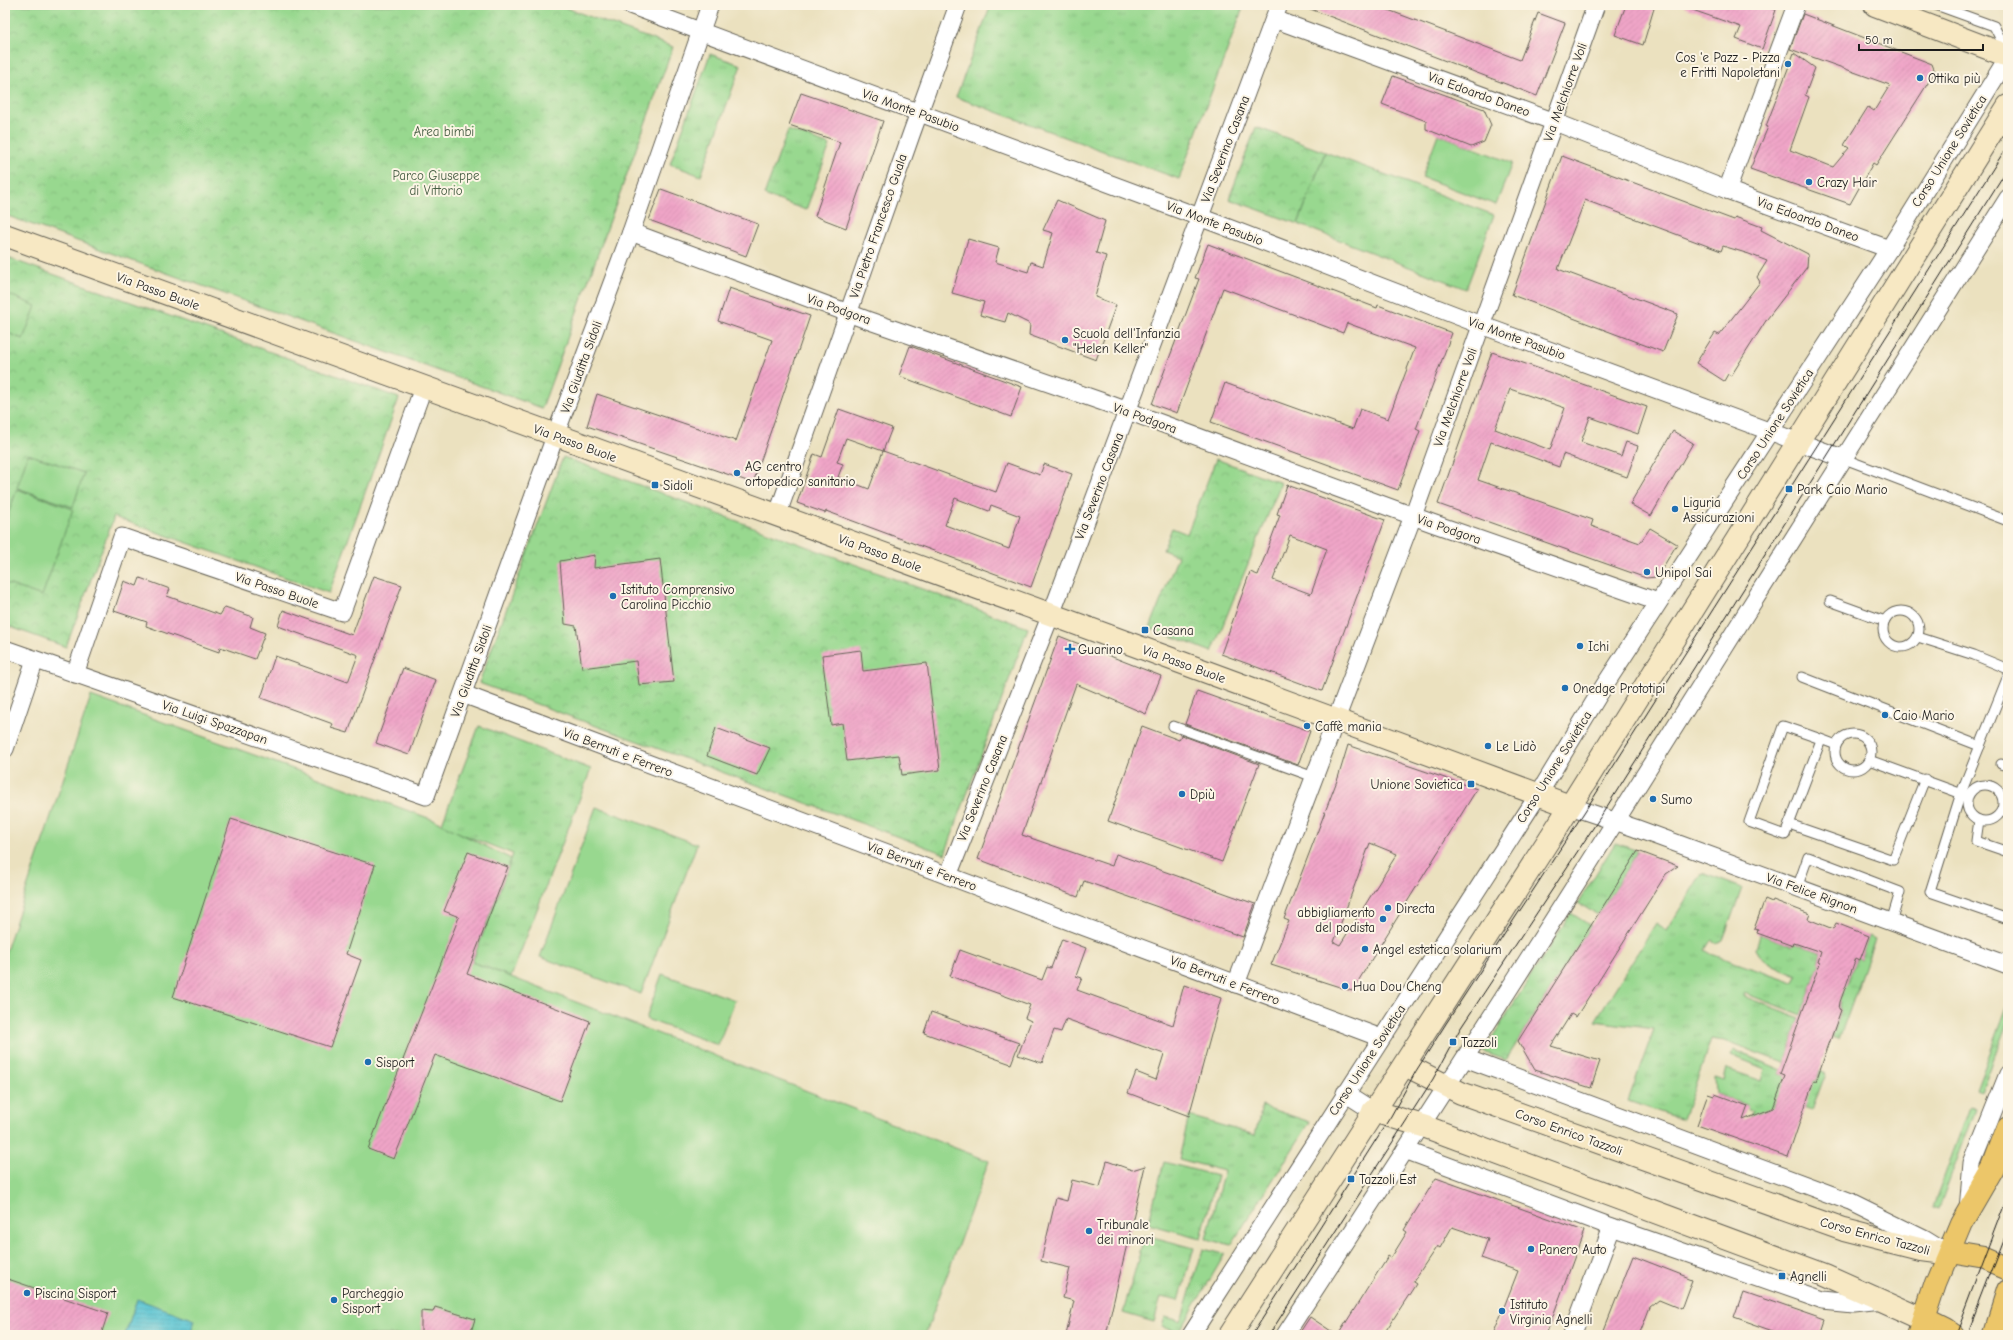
<svg xmlns="http://www.w3.org/2000/svg" width="2013" height="1340" viewBox="0 0 2013 1340" font-family="'Comic Neue',sans-serif">
  <defs>
    <pattern id="grass-tufts" width="24" height="20" patternUnits="userSpaceOnUse"><rect width="24" height="20" fill="#98d88f"/><path d="M3 7l-1-3M5 7V3M7 7l1-3M15 17l-1-3M17 17v-4M19 17l1-3" fill="none" stroke="#82b97b"/></pattern>
    <pattern id="park-crowns" width="20" height="18" patternUnits="userSpaceOnUse"><rect width="20" height="18" fill="#98d88f"/><path d="M2 6a3 3 0 1 1 6 0M12 15a3 3 0 1 1 6 0" fill="none" stroke="#82b97b"/></pattern>
    <pattern id="water-rules" width="6" height="5" patternUnits="userSpaceOnUse"><rect width="6" height="5" fill="#59c4d3"/><path d="M0 2.5h6" fill="none" stroke="#4da8b5"/></pattern>
    <pattern id="building-hatch" width="6" height="6" patternUnits="userSpaceOnUse"><rect width="6" height="6" fill="#f0a5c8"/><path d="M-1 1l2-2M0 6l6-6M5 7l2-2" fill="none" stroke="#cd8dab"/></pattern>
  </defs>
  <rect width="100%" height="100%" fill="#fcf5e5"/>
  <filter id="ink" filterUnits="userSpaceOnUse"><feTurbulence type="fractalNoise" baseFrequency=".025" numOctaves="2"/><feDisplacementMap in="SourceGraphic" scale="8" xChannelSelector="R" yChannelSelector="G"/><feConvolveMatrix kernelMatrix="1 2 1 2 8 2 1 2 1" color-interpolation-filters="sRGB"/></filter>
  <filter id="wash" filterUnits="userSpaceOnUse"><feTurbulence type="fractalNoise" baseFrequency=".012" numOctaves="4" result="noise"/><feDisplacementMap in="SourceGraphic" scale="16" xChannelSelector="R" yChannelSelector="G"/><feGaussianBlur stdDeviation="0.9" result="paint"/><feColorMatrix in="noise" values="0 0 0 0 0 0 0 0 0 0 0 0 0 0 0 0 0 1.4 0 .05"/><feComposite in="paint" operator="in"/></filter>
  <g filter="url(#wash)">
    <rect width="100%" height="100%" fill="#ebe1bf"/>
    <g fill="url(#grass-tufts)" stroke="#5a7a56">
      <polygon points="991,5 1244,5 1179,179 956,97"/>
      <polygon points="710,54 741,65 701,176 670,164"/>
      <polygon points="788,130 830,145 806,210 764,195"/>
      <polygon points="1325,152 1494,215 1466,289 1298,224"/>
      <polygon points="479,726 591,769 511,977 472,962 513,854 441,826"/>
      <polygon points="1615,843 1638,851 1598,915 1578,903"/>
      <path d="M1702 873 1742 888 1723 940 1717 943 1711 940 1705 950 1711 954 1794 983 1797 976C1781 969 1764 965 1756 949L1760 934 1793 946 1794 943 1821 952 1818 962 1820 963 1801 1015 1744 993 1743 996 1800 1018 1784 1063 1725 1041 1711 1039 1683 1120 1628 1101 1654 1029 1595 1021 1656 923 1667 930Z"/>
      <polygon points="1571,913 1591,926 1506,1060 1483,1052"/>
      <polygon points="1869,936 1875,939 1839,1039 1832,1037 1841,1010 1839,1009 1841,1003 1826,997 1820,975 1847,984 1856,958 1860,960"/>
      <polygon points="2008,1004 2008,1021 1981,1092 1976,1090"/>
      <polygon points="1733,1050 1782,1070 1780,1074 1812,1085 1814,1080 1817,1081 1820,1071 1826,1074 1812,1110 1777,1098 1767,1123 1751,1117 1753,1111 1747,1108 1747,1105 1715,1094 1714,1078 1724,1081 1727,1069 1762,1081 1765,1069 1731,1055"/>
      <polygon points="1262,1106 1310,1122 1231,1245 1206,1239 1224,1171 1179,1159 1189,1116 1255,1135"/>
      <polygon points="1970,1106 1976,1108 1939,1209 1933,1207"/>
      <polygon points="1164,1162 1217,1176 1201,1238 1148,1224"/>
      <polygon points="1145,1235 1194,1248 1179,1301 1161,1297 1154,1322 1123,1313"/>
      <polygon points="1203,1249 1225,1254 1179,1332 1162,1327 1165,1317 1181,1321"/>
    </g>
    <g fill="url(#park-crowns)" stroke="#5a7a56">
      <polygon points="5,5 558,5 673,47 542,408 5,215"/>
      <polygon points="1256,127 1325,152 1298,224 1229,199"/>
      <polygon points="5,257 399,398 329,593 114,517 66,647 5,625"/>
      <polygon points="563,457 1028,628 945,854 479,683"/>
      <polygon points="1216,459 1281,483 1212,652 1150,628 1178,556 1163,550 1172,528 1187,534"/>
    </g>
    <g fill="#98d88f" stroke="#5a7a56">
      <polygon points="1438,134 1512,163 1496,205 1422,177"/>
      <polygon points="5,293 36,306 23,339 5,332"/>
      <polygon points="28,454 84,473 73,507 17,488"/>
      <polygon points="17,489 73,509 42,596 5,583 5,523"/>
      <polygon points="91,696 434,820 511,859 472,962 989,1161 925,1335 5,1335 5,954"/>
      <polygon points="596,807 697,844 641,994 540,957"/>
      <polygon points="662,974 735,1000 718,1045 646,1019"/>
    </g>
    <polygon fill="url(#water-rules)" stroke="#3a7078" points="137,1299 195,1320 190,1335 125,1335"/>
    <g id="blocks">
      <g fill="url(#building-hatch)" fill-rule="evenodd">
        <polygon points="1300,5 1375,5 1520,60 1538,13 1565,23 1537,96"/>
        <polygon points="1626,5 1655,5 1643,45 1615,35"/>
        <polygon points="1685,5 1763,5 1776,10 1762,49 1736,39 1741,27 1684,7"/>
        <polygon points="1803,14 1932,64 1935,72 1876,165 1873,163 1850,204 1750,169 1768,127 1766,126 1794,53 1815,68 1805,95 1809,97 1790,150 1833,167 1849,148 1844,145 1868,107 1874,111 1890,85 1790,49"/>
        <polygon points="1393,76 1484,109 1491,125 1484,142 1471,147 1426,129 1426,121 1382,104"/>
        <polygon points="801,93 883,121 846,228 815,216 840,142 789,125"/>
        <polygon points="1562,156 1734,220 1735,217 1762,227 1761,230 1808,254 1807,267 1767,319 1731,376 1728,374 1724,381 1696,363 1715,333 1719,335 1760,282 1757,277 1767,261 1749,254 1723,246 1721,251 1585,200 1558,269 1678,314 1663,352 1512,295"/>
        <polygon points="661,189 758,224 746,256 649,220"/>
        <polygon points="1057,200 1105,221 1096,253 1106,256 1095,297 1116,305 1096,360 1029,335 1030,324 1008,313 1005,322 980,315 984,302 952,293 968,239 999,248 995,262 1028,272 1031,262 1043,266 1053,233 1043,230"/>
        <polygon points="1208,244 1377,308 1378,305 1452,333 1416,429 1420,431 1398,490 1211,422 1225,383 1353,429 1360,409 1388,419 1415,348 1347,323 1343,333 1223,288 1177,413 1152,404 1199,279 1195,278"/>
        <polygon points="729,288 810,316 753,483 587,426 597,394 736,441 772,340 718,321"/>
        <polygon points="910,346 1022,387 1011,417 899,376"/>
        <path d="M1492 352 1647 407 1638 434 1590 417 1581 442 1621 456 1626 442 1638 446 1627 477 1563 454 1559 467 1491 442 1478 480 1593 520 1591 526 1640 543 1650 528 1677 544 1657 577 1646 578 1438 504ZM1510 389 1565 408 1550 450 1495 429Z"/>
        <path d="M839 409 892 428 883 451 996 492 1007 463 1040 475 1044 464 1072 474 1031 587 826 511 825 513 797 503 814 454 822 457ZM846 438 883 451 869 489 838 477 843 464 837 462ZM955 498 989 511 991 505 1020 516 1009 549 945 525Z"/>
        <polygon points="1673,431 1693,443 1651,516 1630,504"/>
        <path d="M1287 485 1385 520 1322 691 1221 654 1250 572 1258 575 1280 515 1277 514ZM1290 535 1327 549 1311 594 1273 580Z"/>
        <polygon points="595,555 594,568 660,559 674,682 639,685 636,661 582,668 576,626 565,624 560,561"/>
        <polygon points="374,576 402,585 348,733 331,728 333,724 261,698 275,656 348,682 358,655 278,626 283,610 352,635"/>
        <polygon points="140,578 170,589 167,596 220,615 225,607 253,617 250,627 265,633 255,659 220,647 219,652 146,626 147,622 114,611 124,581 137,586"/>
        <polygon points="1059,636 1161,676 1146,714 1076,684 1022,835 1112,866 1116,854 1255,904 1243,937 1084,881 1078,897 978,859"/>
        <polygon points="861,650 863,671 927,663 940,770 902,775 899,755 847,761 842,723 831,725 822,655"/>
        <polygon points="403,668 436,680 409,755 376,743"/>
        <polygon points="1197,691 1310,731 1298,765 1185,724"/>
        <polygon points="1142,726 1179,740 1181,735 1259,764 1222,862 1108,821"/>
        <polygon points="716,728 770,748 757,775 707,756"/>
        <path d="M1348 745 1477 789 1352 991 1271 965 1289 921 1284 919 1338 778ZM1370 843 1397 854 1340 945 1334 942Z"/>
        <polygon points="231,819 375,865 346,954 361,960 330,1047 173,997"/>
        <polygon points="1638,851 1678,866 1666,874 1576,1017 1571,1014 1551,1046 1600,1061 1591,1088 1535,1070 1518,1041"/>
        <polygon points="468,852 508,867 467,974 590,1021 560,1101 435,1055 394,1159 368,1149 459,917 444,911"/>
        <polygon points="1765,899 1772,902 1773,900 1807,913 1810,914 1808,919 1833,929 1836,923 1869,936 1860,960 1856,958 1840,1002 1839,1009 1841,1010 1816,1081 1814,1080 1788,1157 1697,1125 1708,1094 1714,1096 1715,1094 1748,1106 1743,1120 1773,1108 1785,1076 1780,1074 1784,1063 1820,963 1818,962 1821,952 1794,943 1793,946 1757,933 1758,930 1754,929"/>
        <polygon points="1062,939 1086,948 1076,976 1082,978 1077,990 1173,1025 1184,985 1221,998 1189,1116 1128,1093 1136,1072 1156,1080 1164,1054 1066,1019 1061,1032 1054,1030 1042,1063 1018,1055 1031,1021 1025,1018 1030,1005 950,976 960,950 1042,980 1047,967 1051,968"/>
        <polygon points="931,1012 1019,1043 1011,1064 924,1033"/>
        <polygon points="1107,1161 1132,1170 1145,1166 1106,1335 1066,1335 1074,1301 1063,1298 1070,1268 1041,1261 1056,1198 1067,1201 1072,1180 1100,1187"/>
        <polygon points="1436,1178 1584,1231 1546,1335 1493,1335 1518,1271 1481,1258 1488,1239 1452,1227 1440,1248 1437,1246 1413,1282 1416,1284 1383,1335 1338,1335 1388,1256 1391,1258 1407,1232 1404,1230"/>
        <polygon points="1633,1256 1692,1279 1681,1309 1659,1300 1650,1307 1639,1335 1602,1335"/>
        <polygon points="5,1278 108,1313 101,1335 5,1335"/>
        <polygon points="1743,1292 1824,1320 1819,1335 1785,1335 1734,1317"/>
        <polygon points="435,1307 475,1319 470,1335 421,1335 421,1311 433,1312"/>
        <polygon points="1310,1317 1337,1335 1298,1335"/>
      </g>
    </g>
  </g>
  <g filter="url(#ink)">
    <use href="#blocks" fill-opacity="0" stroke="#646155" stroke-width="1"/>
    <g fill="none" stroke-linecap="round" stroke-linejoin="round">
      <g stroke="#646155" stroke-width="11">
        <g id="lane">
          <polyline points="1936,5 1994,26 2007,52"/>
          <polyline points="1842,458 2008,521"/>
          <polyline points="1830,601 1885,621"/>
          <circle cx="1901" cy="629" r="18"/>
          <polyline points="1918,637 1974,655 2008,669"/>
          <polyline points="2008,676 1961,793 1930,892 2008,919"/>
          <polyline points="1802,677 1980,746"/>
          <polyline points="1173,726 1314,777"/>
          <circle cx="1853" cy="752" r="18"/>
          <path d="M1821 740 1785 835 1749 822 1783 726C1801 732 1819 738 1836 745"/>
          <polyline points="1869,760 1965,795"/>
          <polyline points="2001,764 2008,766"/>
          <circle cx="1985" cy="803" r="18"/>
          <polyline points="1979,820 1976,841 2008,852"/>
          <polyline points="1789,824 1893,860 1925,779"/>
          <polyline points="1797,888 1808,857 1900,892 1891,922"/>
        </g>
      </g>
      <g stroke="#646155" stroke-width="19">
        <g id="street">
          <polyline points="630,5 1218,224 1481,325 1842,458"/>
          <polyline points="1274,19 1555,122 1727,190 1889,249"/>
          <polyline points="1727,190 1796,5"/>
          <polyline points="631,232 867,320 1106,403 1432,523 1658,602"/>
          <polyline points="777,516 912,132 958,5"/>
          <polyline points="5,649 426,796 558,428 631,232 710,5"/>
          <polyline points="75,674 122,537 342,612 423,388"/>
          <polyline points="463,694 1381,1038"/>
          <polyline points="5,749 35,660"/>
          <polyline points="1570,806 1635,828 2008,965"/>
          <polyline points="948,876 1057,599 1279,5"/>
          <polyline points="1236,984 1413,516 1596,5"/>
          <polyline points="1465,1058 1851,1202 1924,1238 1945,1251"/>
          <polyline points="1345,1093 1373,1111"/>
          <polyline points="1405,1150 1612,1227 1823,1301 1854,1304 1882,1301"/>
          <polyline points="1968,1209 1972,1164 2008,1074"/>
          <polyline points="1191,1335 1535,800 1604,686 1889,249 2008,57"/>
          <path d="M1285 1335C1396 1165 1507 994 1615 822 1746 614 1876 405 2008 198"/>
          <polyline points="1572,1335 1612,1227"/>
        </g>
      </g>
      <g stroke="#646155" stroke-width="24">
        <g id="secondary">
          <polyline points="1875,5 2008,56"/>
          <polyline points="5,235 1066,620 1570,806"/>
          <polyline points="1405,1065 1461,1093 1844,1230 1919,1249 1949,1253"/>
          <polyline points="1373,1111 1426,1127 1825,1275 1925,1320"/>
          <polyline points="1230,1335 1559,824 2008,106"/>
        </g>
      </g>
      <g stroke="#646155" stroke-width="24">
        <g id="primary">
          <polyline points="1949,1253 1985,1259 2008,1269"/>
          <polyline points="1925,1320 1945,1330 1952,1335"/>
          <polyline points="1919,1335 1936,1283 1961,1223 1993,1168 2008,1128"/>
          <polyline points="1994,1335 2008,1291"/>
        </g>
      </g>
      <use href="#lane" stroke="#fff" stroke-width="9"/>
      <use href="#street" stroke="#fff" stroke-width="17"/>
      <use href="#secondary" stroke="#f7e8c3" stroke-width="22"/>
      <use href="#primary" stroke="#ecc669" stroke-width="22"/>
      <g stroke="#1c1c1c" stroke-width="1">
        <polyline points="1252,1335 1391,1116 1416,1071 1447,1022 1585,811 2008,145"/>
        <polyline points="1269,1335 1433,1079 1460,1029 1601,816 2008,168"/>
        <polyline points="1956,1335 2008,1198"/>
        <polyline points="1967,1335 2008,1229"/>
      </g>
    </g>
  </g>
  <g fill="#1f6fb2" stroke="#fcf5e5" stroke-width="1.5">
    <circle cx="1788" cy="64" r="4"/>
    <circle cx="1920" cy="78" r="4"/>
    <circle cx="1809" cy="182" r="4"/>
    <circle cx="1065" cy="340" r="4"/>
    <circle cx="737" cy="473" r="4"/>
    <rect x="651" y="481" width="8" height="8" rx="2"/>
    <rect x="1785" y="485" width="8" height="8" rx="2"/>
    <circle cx="1675" cy="509" r="4"/>
    <circle cx="1647" cy="572" r="4"/>
    <circle cx="613" cy="596" r="4"/>
    <rect x="1141" y="626" width="8" height="8" rx="2"/>
    <circle cx="1580" cy="646" r="4"/>
    <path d="M1068 643h4v4h4v4h-4v4h-4v-4h-4v-4h4z"/>
    <circle cx="1565" cy="688" r="4"/>
    <circle cx="1885" cy="715" r="4"/>
    <circle cx="1307" cy="726" r="4"/>
    <circle cx="1488" cy="746" r="4"/>
    <rect x="1467" y="780" width="8" height="8" rx="2"/>
    <circle cx="1182" cy="794" r="4"/>
    <circle cx="1653" cy="799" r="4"/>
    <circle cx="1388" cy="908" r="4"/>
    <circle cx="1383" cy="919" r="4"/>
    <circle cx="1365" cy="949" r="4"/>
    <circle cx="1345" cy="986" r="4"/>
    <rect x="1449" y="1038" width="8" height="8" rx="2"/>
    <circle cx="368" cy="1062" r="4"/>
    <rect x="1347" y="1175" width="8" height="8" rx="2"/>
    <circle cx="1089" cy="1231" r="4"/>
    <circle cx="1531" cy="1249" r="4"/>
    <rect x="1778" y="1272" width="8" height="8" rx="2"/>
    <circle cx="27" cy="1293" r="4"/>
    <circle cx="334" cy="1300" r="4"/>
    <circle cx="1502" cy="1311" r="4"/>
  </g>
  <g text-anchor="middle" dominant-baseline="central" stroke-width="4" stroke-linejoin="round" paint-order="stroke">
    <g font-size="13" fill="#1c1c1c" stroke="#fcf5e5" text-anchor="start">
      <text x="1780" y="57" text-anchor="end">Cos 'e Pazz - Pizza<tspan x="1780" dy="15">e Fritti Napoletani</tspan></text>
      <text x="1928" y="78">Ottika più</text>
      <text x="1817" y="182">Crazy Hair</text>
      <text x="1073" y="333">Scuola dell'Infanzia<tspan x="1073" dy="15">"Helen Keller"</tspan></text>
      <text x="745" y="466">AG centro<tspan x="745" dy="15">ortopedico sanitario</tspan></text>
      <text x="663" y="485">Sidoli</text>
      <text x="1797" y="489">Park Caio Mario</text>
      <text x="1683" y="502">Liguria<tspan x="1683" dy="15">Assicurazioni</tspan></text>
      <text x="1655" y="572">Unipol Sai</text>
      <text x="621" y="589">Istituto Comprensivo<tspan x="621" dy="15">Carolina Picchio</tspan></text>
      <text x="1153" y="630">Casana</text>
      <text x="1588" y="646">Ichi</text>
      <text x="1078" y="649">Guarino</text>
      <text x="1573" y="688">Onedge Prototipi</text>
      <text x="1893" y="715">Caio Mario</text>
      <text x="1315" y="726">Caffè mania</text>
      <text x="1496" y="746">Le Lidò</text>
      <text x="1463" y="784" text-anchor="end">Unione Sovietica</text>
      <text x="1190" y="794">Dpiù</text>
      <text x="1661" y="799">Sumo</text>
      <text x="1396" y="908">Directa</text>
      <text x="1375" y="912" text-anchor="end">abbigliamento<tspan x="1375" dy="15">del podista</tspan></text>
      <text x="1373" y="949">Angel estetica solarium</text>
      <text x="1353" y="986">Hua Dou Cheng</text>
      <text x="1461" y="1042">Tazzoli</text>
      <text x="376" y="1062">Sisport</text>
      <text x="1359" y="1179">Tazzoli Est</text>
      <text x="1097" y="1224">Tribunale<tspan x="1097" dy="15">dei minori</tspan></text>
      <text x="1539" y="1249">Panero Auto</text>
      <text x="1790" y="1276">Agnelli</text>
      <text x="35" y="1293">Piscina Sisport</text>
      <text x="342" y="1293">Parcheggio<tspan x="342" dy="15">Sisport</tspan></text>
      <text x="1510" y="1304">Istituto<tspan x="1510" dy="15">Virginia Agnelli</tspan></text>
    </g>
    <g font-size="13" fill="#1c1c1c" stroke="#fcf5e5">
      <text transform="translate(1565 92) rotate(-70)">Via Melchiorre Voli</text>
      <text transform="translate(1479 94) rotate(20)">Via Edoardo Daneo</text>
      <text transform="translate(911 110) rotate(20)">Via Monte Pasubio</text>
      <text transform="translate(1225 149) rotate(-69)">Via Severino Casana</text>
      <text transform="translate(1949 151) rotate(-58)">Corso Unione Sovietica</text>
      <text transform="translate(1808 219) rotate(20)">Via Edoardo Daneo</text>
      <text transform="translate(1215 223) rotate(21)">Via Monte Pasubio</text>
      <text transform="translate(878 226) rotate(-71)">Via Pietro Francesco Guala</text>
      <text transform="translate(158 291) rotate(20)">Via Passo Buole</text>
      <text transform="translate(839 309) rotate(20)">Via Podgora</text>
      <text transform="translate(1517 338) rotate(20)">Via Monte Pasubio</text>
      <text transform="translate(581 367) rotate(-70)">Via Giuditta Sidoli</text>
      <text transform="translate(1455 397) rotate(-70)">Via Melchiorre Voli</text>
      <text transform="translate(1145 418) rotate(20)">Via Podgora</text>
      <text transform="translate(1775 424) rotate(-57)">Corso Unione Sovietica</text>
      <text transform="translate(575 443) rotate(20)">Via Passo Buole</text>
      <text transform="translate(1099 486) rotate(-69)">Via Severino Casana</text>
      <text transform="translate(1449 529) rotate(19)">Via Podgora</text>
      <text transform="translate(880 553) rotate(20)">Via Passo Buole</text>
      <text transform="translate(277 590) rotate(19)">Via Passo Buole</text>
      <text transform="translate(1184 664) rotate(20)">Via Passo Buole</text>
      <text transform="translate(471 671) rotate(-70)">Via Giuditta Sidoli</text>
      <text transform="translate(215 722) rotate(19)">Via Luigi Spazzapan</text>
      <text transform="translate(618 752) rotate(21)">Via Berruti e Ferrero</text>
      <text transform="translate(1554 767) rotate(-58)">Corso Unione Sovietica</text>
      <text transform="translate(982 788) rotate(-68)">Via Severino Casana</text>
      <text transform="translate(922 866) rotate(21)">Via Berruti e Ferrero</text>
      <text transform="translate(1812 893) rotate(20)">Via Felice Rignon</text>
      <text transform="translate(1225 980) rotate(21)">Via Berruti e Ferrero</text>
      <text transform="translate(1367 1060) rotate(-57)">Corso Unione Sovietica</text>
      <text transform="translate(1569 1132) rotate(20)">Corso Enrico Tazzoli</text>
      <text transform="translate(1875 1236) rotate(15)">Corso Enrico Tazzoli</text>
    </g>
    <g font-size="13" fill="#475e44" stroke="#fcf5e5">
      <text x="444" y="131">Area bimbi</text>
      <text x="436" y="175">Parco Giuseppe<tspan x="436" dy="15">di Vittorio</tspan></text>
    </g>
  </g>
  <rect width="2013" height="1340" fill="none" stroke="#fcf5e5" stroke-width="20"/>
  <path d="M1859 44v6h124v-6" fill="none" stroke="#1c1c1c" stroke-width="2"/>
  <text x="1865" y="44" font-size="12" fill="#1c1c1c" stroke="#fcf5e5" stroke-width="3" paint-order="stroke">50 m</text>
</svg>
